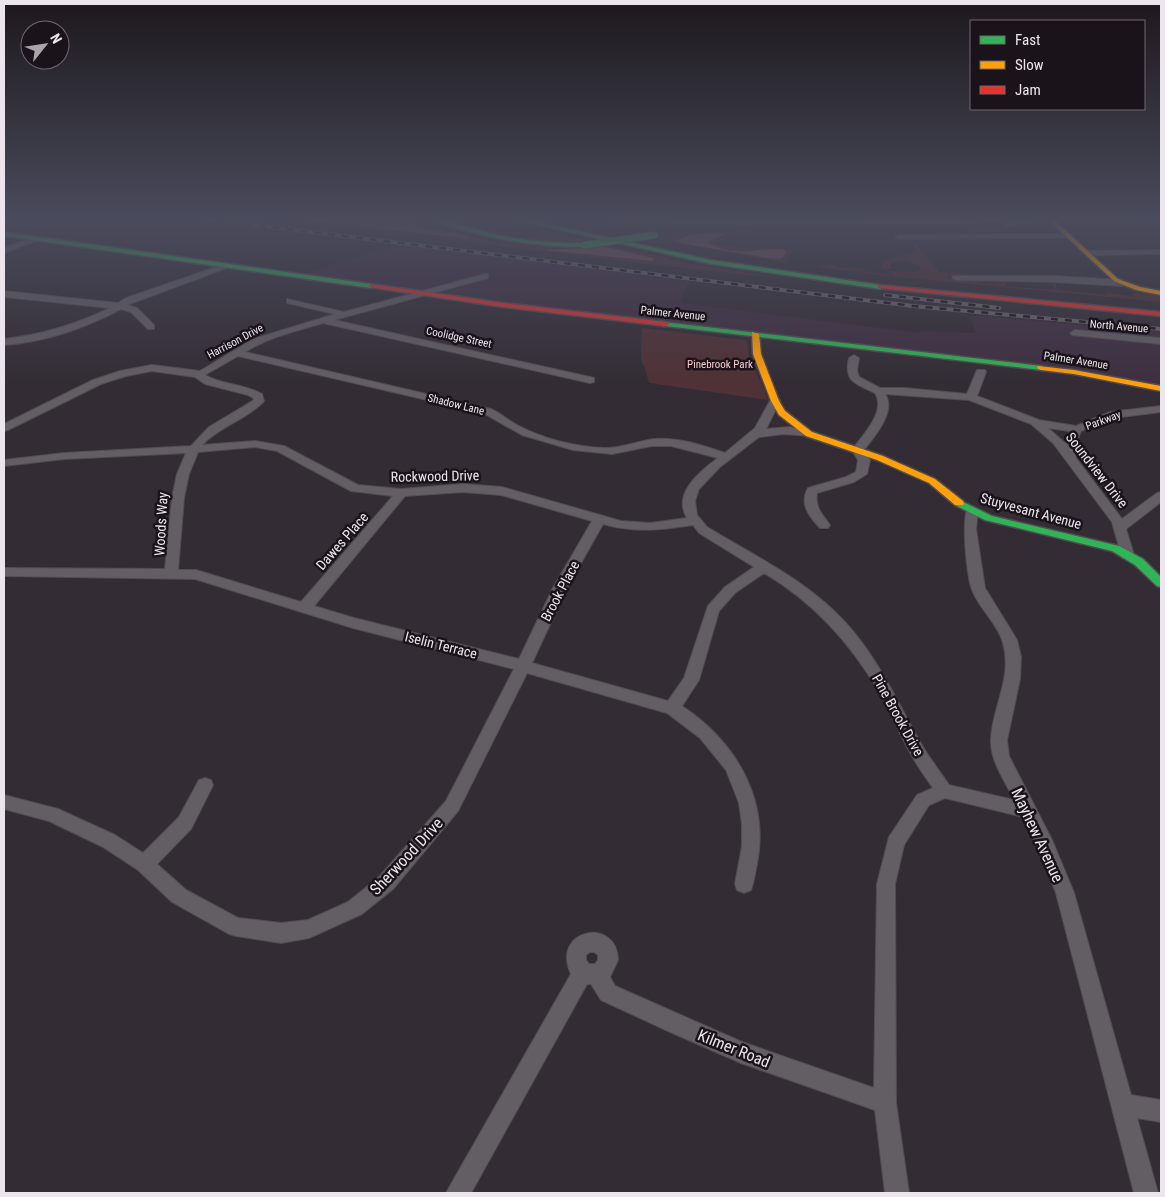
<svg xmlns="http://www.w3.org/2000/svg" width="1165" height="1197" font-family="'Roboto Condensed',sans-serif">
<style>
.built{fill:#3e2f40}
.green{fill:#4f3136}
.forest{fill:#795157}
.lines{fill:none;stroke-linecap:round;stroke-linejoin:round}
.street-casing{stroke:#514b52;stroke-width:2}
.fast-casing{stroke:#514b52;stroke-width:3}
.slow-casing{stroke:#514b52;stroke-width:3}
.jam-casing{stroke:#514b52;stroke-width:3}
.street{fill:#635e64;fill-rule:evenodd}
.fast{fill:#30b455;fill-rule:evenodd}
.slow{fill:#ff9f0a;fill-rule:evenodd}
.jam{fill:#e5322d;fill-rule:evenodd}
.rail-casing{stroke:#69646a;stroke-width:4}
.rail{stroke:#1a141a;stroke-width:2.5;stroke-dasharray:7;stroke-linecap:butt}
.fast-bridge-casing{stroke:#514b52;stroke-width:8;stroke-linecap:butt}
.fast-bridge{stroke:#30b455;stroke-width:7}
.labels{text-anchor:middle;stroke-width:5;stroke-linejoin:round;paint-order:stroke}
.far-street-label{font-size:11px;fill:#ede5ee;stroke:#1a141a}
.far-park-label{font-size:11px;fill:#f9cacf;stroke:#1a141a}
.street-label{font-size:14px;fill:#ede5ee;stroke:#1a141a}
.near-street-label{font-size:16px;fill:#ede5ee;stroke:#1a141a}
</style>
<rect width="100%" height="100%" fill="#332c34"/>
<path class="built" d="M399,244L689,282L680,303L920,333L921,331L976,333L969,315L1161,332V392L1104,379L293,277Z"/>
<path class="green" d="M260,217H338L353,220L361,217H420L475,236L497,242L605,245L669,258L668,260L789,279L699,270Z
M439,217L475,227L472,228L476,230L482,228L505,234L508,232L490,228C506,219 527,236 544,230L593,242H524L457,225Z
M449,217H490L540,229L536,231L484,222L479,224Z
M635,217H1006L972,219Z
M623,222L739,225L671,230L638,235L624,232L619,229Z
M1040,223L1046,224L1055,233L750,231L724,237L726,239L715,242C722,250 732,244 740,248H786L793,250L785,263L650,238C780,220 910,234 1040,223Z
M912,244H916L939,272L966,273L968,276H947L950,279L982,281L984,284L1003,283L1002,280L1013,281L1005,282L1006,286L1055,290L1052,282L1044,281L1061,282H1054L1057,290L1107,295L1105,292L1134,297L1132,293L1161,297V302L888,276L817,267L830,264L839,268H865L863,271L893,276L894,273L885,271L916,272L920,270V267L907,261L892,262L890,266L893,269H882L881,265C887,256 906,255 916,252Z
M642,328L745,340C750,345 747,352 750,359C755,373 765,385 767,400L649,383L645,368L641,360Z"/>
<path class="forest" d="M275,217H322L356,221L369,217H405C419,238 458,226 471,239Z
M718,232L725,234L707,242C730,258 758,248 783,249L787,252L782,258L774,259L681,243L678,241L689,235Z
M606,247L653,258V261L544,250Z"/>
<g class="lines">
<defs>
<path id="street" d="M1072,234L1073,236L1069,238L899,239L895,237L899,235Z
M34,237L41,239L4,253V248Z
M1161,250V254L1087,255L1083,253L1087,251Z
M225,264L232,266L127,305L137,308L154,325V329H148L131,312L121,309C85,328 44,342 4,345V339C41,335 77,324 110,308L4,297V291L118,303L126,298Z
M485,274H488V278L334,320L590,377L594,378V382L590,383L323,323C296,331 269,337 245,352L491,409C500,413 508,420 517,425C543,439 576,447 605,448C622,448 638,441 654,439C678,437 702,445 725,453L755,428L771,399H779L780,401L766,429L790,427L813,432L814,434L813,436L783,434L759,437L720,467L699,489L695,501L697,515L707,527C755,556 806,580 845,622C879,659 898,704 923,747C931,760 941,773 949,785L1014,800C1006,782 990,761 991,740C992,707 1013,678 1003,643C998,623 977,607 971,587C967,573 961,520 968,508H976L978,511L976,529L985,588L1017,640L1021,657L1020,679L1007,740L1009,756L1052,840L1074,893L1131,1095L1161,1100V1122L1137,1118L1158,1193H1134L1056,893L1038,848L1023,817L945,798L929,805L904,845L895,884L896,1103L909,1193H885L875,1110L741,1063L668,1031L601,1000L591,984H587L471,1193H446L571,974C550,929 617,916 618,960L610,977L615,986L742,1042L874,1088L877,884L889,837L917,795L933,788C926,778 918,767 912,756C900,735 891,713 879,692C850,642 813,602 764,573L735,593L719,611L699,680L682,706C735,741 770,799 757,864C755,873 754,882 751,890L744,893L737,890L735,884L742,846V824L739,803L726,770L700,738L667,713L527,673L458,811L393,889L362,914L309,938L281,943L236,936L229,934L172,902L138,870L103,847L49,821L4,809V795L58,809L115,835L143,853L179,817L199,780L205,778L211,780L213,785L191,829L157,864L186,890L238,918L281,923L308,920L348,902L379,877L446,801L514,669L353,628L195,579L4,576V568L165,569L172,498L177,474L186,453L64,459L4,466V460L64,453L191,446L209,427L254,400L253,398L248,395L205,384L195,377L152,371L126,376L101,384L8,430L4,431V424L93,380L120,371L152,365L200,371L253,339L335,314L287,303V299L344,312ZM238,356L483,413L522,435L573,450L612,454L652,446H671L718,458C700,471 672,494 687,518L650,523L621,521L502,487L463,484L401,489L358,485L284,446L255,441L202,445C220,426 248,419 264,401L262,394C244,384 223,385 205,375ZM255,447L277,451L351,491L393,496L301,602L196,570H178L184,498L189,474L198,452ZM463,492L501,495L592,521L553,588L519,659L354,618L314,606L405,496ZM603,524C635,533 660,530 693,525L699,533L754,567L725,587L708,606L684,678L668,701L532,663L567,588ZM590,952H594L598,955V960L595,964H589L586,960V955Z
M953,276H1055L1122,280L1126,283L1122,286L1055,282L956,280L952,278Z
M1075,330L1161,338V344L1072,335L1070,333Z
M854,355L859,358L857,370L859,377L880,388H904L967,394L977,370H985L986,372L977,396L1039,420L1076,426L1110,412L1161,406V412L1113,418L1081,431L1074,448L1076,458L1122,519L1157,493L1161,492V502L1126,529L1134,555L1132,558H1122L1112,522L1053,443L1031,424L969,400L885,394C897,411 874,437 864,450L870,460L867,474L854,482L817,493C815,508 822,514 830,525L828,528H820C809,516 799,504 808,488L846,477L856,472L858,460L852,450C862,436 887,411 875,393C857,384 843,382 849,358ZM1048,428L1070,431L1065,443Z"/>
<path id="fast" d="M427,217C442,216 473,230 490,233C521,241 553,243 585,243L588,245L585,247C541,247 498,241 456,228C446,225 435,222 427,217Z
M504,217H514L711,260L880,285L883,287L880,289L711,264Z
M595,217L687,220H866L869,222L866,224H687L598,219Z
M1051,217L1053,218V220L1007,226L1004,224Z
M4,232L371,284L374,286L371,288L4,236Z
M663,322L1041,366L1045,368L1041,370L666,326H663Z
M959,500L992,516L1119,546L1143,559L1161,577V587L1157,586L1135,565L1112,551L985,520L955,505L954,503Z"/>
<path id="slow" d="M1003,217H1027L1024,219L953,224H866L863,222L866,220H953Z
M1045,217H1051L1118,279L1140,287L1161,291V295L1136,290L1114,281Z
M752,332L759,334L761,354L779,401L785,411L812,432L883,456L935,479L963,501L964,503L963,505H955L929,483L877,460L806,436L779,415L771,401L753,354Z
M1038,366L1074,370L1161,386V391L1074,374L1041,370L1037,368Z"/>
<path id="jam" d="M1161,217V220L1051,221L1048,219L1051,217Z
M371,284L496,302L666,322L670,324L666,326L496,306L369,287V285Z
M880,285L1161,312V316L878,288V286Z"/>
</defs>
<use href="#street" class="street-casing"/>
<use href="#fast" class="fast-casing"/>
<use href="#slow" class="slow-casing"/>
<use href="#jam" class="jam-casing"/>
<use href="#street" class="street"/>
<use href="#fast" class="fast"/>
<use href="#slow" class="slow"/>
<use href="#jam" class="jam"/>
<defs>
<path id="rail" d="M189,217L913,306L1161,329
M885,295L999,308"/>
</defs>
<use href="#rail" class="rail-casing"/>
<use href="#rail" class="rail"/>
<defs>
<path id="fast-bridge" d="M585,245L655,235"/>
</defs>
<use href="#fast-bridge" class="fast-bridge-casing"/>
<use href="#fast-bridge" class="fast-bridge"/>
</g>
<linearGradient id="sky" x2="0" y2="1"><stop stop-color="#1c181d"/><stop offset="0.57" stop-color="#4a4b5c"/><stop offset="1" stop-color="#4a4b5c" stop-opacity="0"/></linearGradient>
<rect width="1165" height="384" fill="url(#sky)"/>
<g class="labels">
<g class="far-street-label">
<text transform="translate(673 313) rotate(6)" y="4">Palmer Avenue</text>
<text transform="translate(1119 326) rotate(5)" y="4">North Avenue</text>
<text transform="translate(459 337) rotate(12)" y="4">Coolidge Street</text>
<text transform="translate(235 341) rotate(-28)" y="4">Harrison Drive</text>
<text transform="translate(1076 360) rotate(9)" y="4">Palmer Avenue</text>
<text transform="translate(456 404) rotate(14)" y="4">Shadow Lane</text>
<text transform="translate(1103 420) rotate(-20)" y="4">Parkway</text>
</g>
<g class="far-park-label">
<text x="720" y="368">Pinebrook Park</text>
</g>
<g class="street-label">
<text transform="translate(1097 470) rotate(52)" y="5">Soundview Drive</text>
<text transform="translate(435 476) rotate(-1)" y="5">Rockwood Drive</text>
<text transform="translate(1031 511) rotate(15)" y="5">Stuyvesant Avenue</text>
<text transform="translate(161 524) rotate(-87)" y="5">Woods Way</text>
<text transform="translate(342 541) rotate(-49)" y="5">Dawes Place</text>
<text transform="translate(560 591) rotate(-62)" y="5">Brook Place</text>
<text transform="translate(441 645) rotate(14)" y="5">Iselin Terrace</text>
<text transform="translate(898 715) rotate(61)" y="5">Pine Brook Drive</text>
</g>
<g class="near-street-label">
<text transform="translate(1038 835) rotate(65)" y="6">Mayhew Avenue</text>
<text transform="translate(406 856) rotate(-47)" y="6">Sherwood Drive</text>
<text transform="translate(734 1048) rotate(22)" y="6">Kilmer Road</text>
</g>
</g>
<rect width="1165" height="1197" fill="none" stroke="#ede5ee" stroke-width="10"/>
<rect x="970" y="20" width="175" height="90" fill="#1a141a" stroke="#6e686f"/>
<rect x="980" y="36" width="25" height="8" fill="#30b455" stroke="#6e686f"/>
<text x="1015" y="45" font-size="15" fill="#ede5ee">Fast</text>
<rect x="980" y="61" width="25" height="8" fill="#ff9f0a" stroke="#6e686f"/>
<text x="1015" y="70" font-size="15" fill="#ede5ee">Slow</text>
<rect x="980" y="86" width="25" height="8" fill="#e5322d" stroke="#6e686f"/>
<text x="1015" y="95" font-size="15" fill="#ede5ee">Jam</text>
<g transform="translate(45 45) rotate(60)"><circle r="24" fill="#1a141a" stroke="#6e686f"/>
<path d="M0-4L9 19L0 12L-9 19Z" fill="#aca4ad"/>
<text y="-8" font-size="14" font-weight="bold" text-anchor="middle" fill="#ede5ee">N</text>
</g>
</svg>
